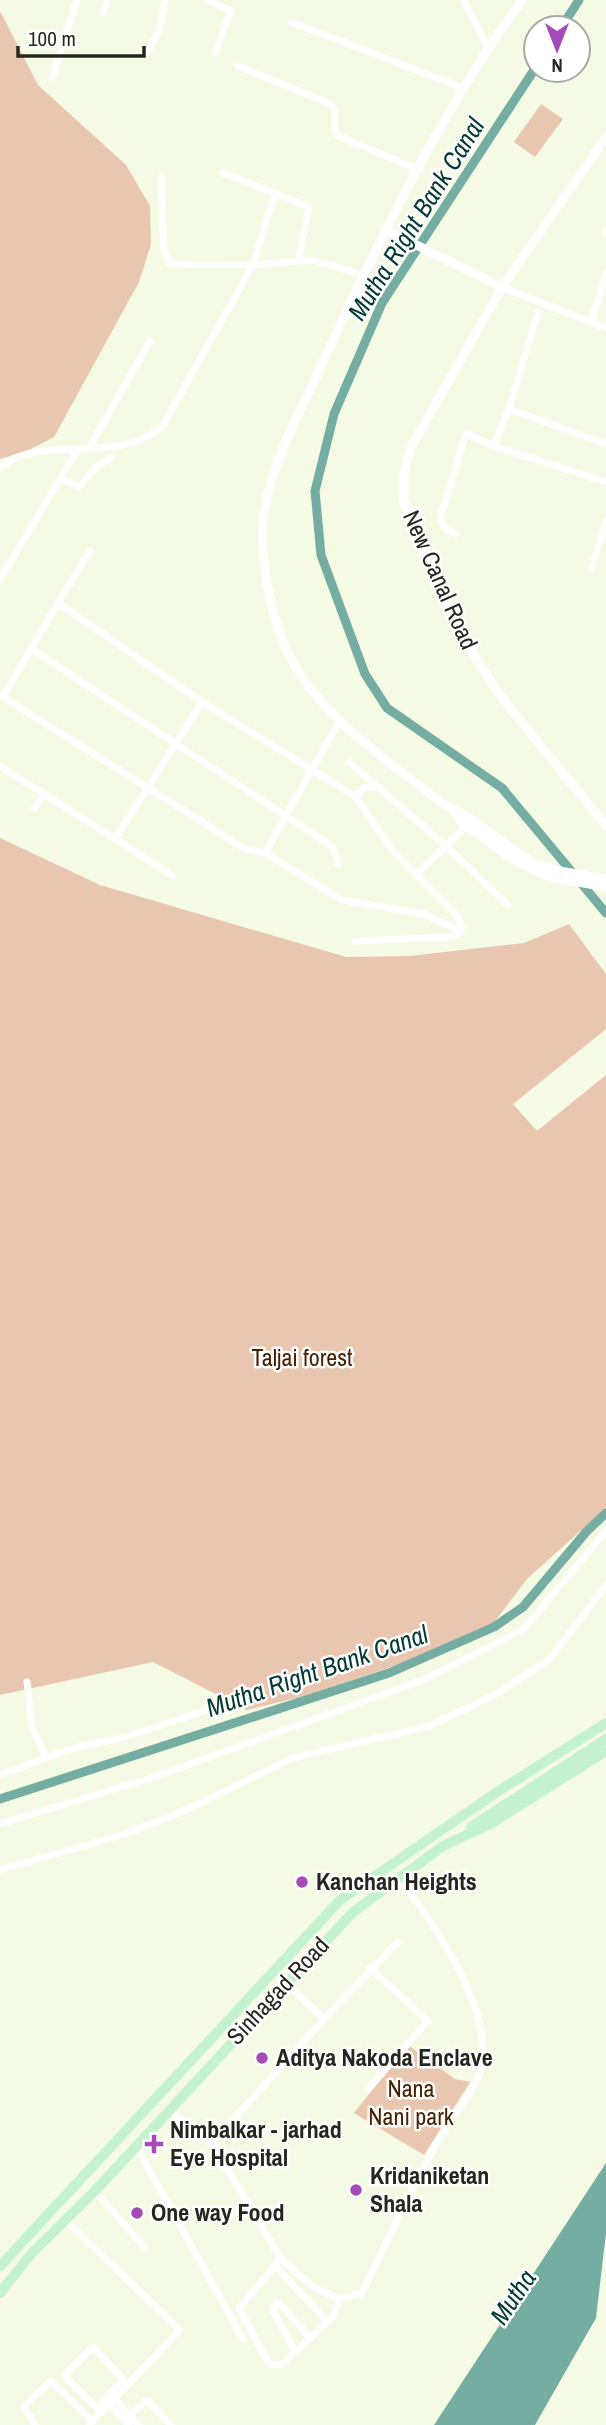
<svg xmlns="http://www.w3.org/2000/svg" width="606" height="2425" font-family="'Archivo Narrow',sans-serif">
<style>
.green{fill:#e8c6af}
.water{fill:#75ada3}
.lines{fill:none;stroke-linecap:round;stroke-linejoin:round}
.canal{stroke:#75ada3;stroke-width:9}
.minor{stroke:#fff;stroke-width:7}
.tertiary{stroke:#fff;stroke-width:9}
.primary{stroke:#c4f2ce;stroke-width:10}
.poi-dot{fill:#a54bb7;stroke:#fff;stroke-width:2.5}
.labels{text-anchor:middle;stroke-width:5;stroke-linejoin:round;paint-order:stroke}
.street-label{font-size:24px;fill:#25271f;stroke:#fff}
.park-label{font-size:24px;fill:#492201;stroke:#fff}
.poi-label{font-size:24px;font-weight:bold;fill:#25271f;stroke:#fff;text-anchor:start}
.water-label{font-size:26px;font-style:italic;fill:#033a34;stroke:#fff}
</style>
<rect width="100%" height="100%" fill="#f4fae4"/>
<path class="green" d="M0,11L38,85L126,165L150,206L151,244L139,282L54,437L27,451L0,459Z
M541,104L563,119L535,157L514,142Z
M0,838L100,885L346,957L410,956L524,943L569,924L606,974V1029L513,1104L537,1131L606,1075V1508L528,1578L492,1625L446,1649L304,1696L247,1710L153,1662L0,1695Z
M408,2045L455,2079L470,2082L424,2155L354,2113Z"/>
<path class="water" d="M606,2163V2233L596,2318L535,2425H434Z"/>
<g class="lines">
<path class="canal" d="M561,28L579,0
M536,67L382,303L334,414L315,491L321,555L365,674L387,708L502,788L606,913
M0,1799L389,1673L494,1627L523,1607L587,1531L606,1513"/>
<path class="minor" d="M207,0L231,11L215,53
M463,0L489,49
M103,13L108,0
M291,22L463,88
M146,54L159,31L165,0
M238,66L330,104L335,111V132L338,136L415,168
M52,78L77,0
M223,173L309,207L298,261
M161,177L164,249L170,264L253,265L312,260L363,275
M606,232V233
M502,287L606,328
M591,323L606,273
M509,409L606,444
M493,446L509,409L538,312
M88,450L150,341
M0,468C37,433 116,466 162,427L253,265L274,195
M61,479L79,487L96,467L112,457
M456,534L446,529L440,519L466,433L493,446L606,482
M90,551L58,603L202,702L355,796L393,851L456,914L462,926L457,935L450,937L355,941
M591,569L606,521
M0,579L77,451
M30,648L333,847L338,864
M0,695L245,849L265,853L342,900L423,914L461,931
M3,697L58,603
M349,762L446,846L508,905
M0,766L115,839L202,702
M355,796L365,787H378
M34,809L44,793
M115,839L173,876
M265,853L340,720
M416,875L466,826
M27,1682L32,1727L46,1757
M0,1775L70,1749L125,1737L237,1700
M0,1824L151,1778L423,1680L524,1629L606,1531
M0,1870L122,1835L177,1814L293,1758L429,1726L493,1696L550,1659L606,1585
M324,2019L398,1942
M369,2088L428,2021L370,1968
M169,2110L212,2143L281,2259L312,2286L340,2299L362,2293C387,2242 410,2190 438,2141C450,2119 468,2101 478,2078C502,2018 433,1923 399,1878
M212,2143L324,2019L274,1972
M136,2146L243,2339
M95,2191L145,2248
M65,2220L180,2330L89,2425
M281,2259L239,2308L269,2364L281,2365L333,2317L340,2299
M275,2266L328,2322
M295,2352L272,2308L277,2303L281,2305L310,2338
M115,2399L139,2425
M109,2404L129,2425
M97,2408L123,2379L93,2347L65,2375L67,2379L101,2412
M130,2415L147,2400L171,2425
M36,2425L23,2407L51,2381L92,2421"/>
<path class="tertiary" d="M522,0C439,114 380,239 321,366C300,413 271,462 264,514C259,554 269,607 284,644C313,714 386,758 443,804L464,814L531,862L560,871L606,879
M606,137L502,287L410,449L404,473V500L410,524L458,629L498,693L606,826
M384,229L502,287
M455,811L460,821C490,843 521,870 558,879C574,883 590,882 606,888"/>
<path class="primary" d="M471,1827L606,1739
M0,2266L340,1900L494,1794L606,1723
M0,2293L31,2254L95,2191L352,1913L443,1846L492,1823L606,1751"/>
</g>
<g class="poi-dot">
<circle cx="302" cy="1882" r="7"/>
<circle cx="262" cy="2058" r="7"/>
<path d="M150.5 2133.5h7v7h7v7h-7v7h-7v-7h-7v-7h7z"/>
<circle cx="356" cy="2190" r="7"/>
<circle cx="137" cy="2213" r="7"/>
</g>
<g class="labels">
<g class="street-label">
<text transform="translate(440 580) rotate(66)" y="8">New Canal Road</text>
<text transform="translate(278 1991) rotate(-47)" y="8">Sinhagad Road</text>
</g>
<g class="park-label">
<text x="302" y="1366">Taljai forest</text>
<text x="411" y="2097">Nana<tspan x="411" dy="28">Nani park</tspan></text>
</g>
<g class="poi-label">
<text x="316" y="1890">Kanchan Heights</text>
<text x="276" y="2066">Aditya Nakoda Enclave</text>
<text x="170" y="2138">Nimbalkar - jarhad<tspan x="170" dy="28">Eye Hospital</tspan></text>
<text x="370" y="2184">Kridaniketan<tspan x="370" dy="28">Shala</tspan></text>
<text x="151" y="2221">One way Food</text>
</g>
<g class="water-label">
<text transform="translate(416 219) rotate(-58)" y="9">Mutha Right Bank Canal</text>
<text transform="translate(317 1671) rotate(-19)" y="9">Mutha Right Bank Canal</text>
<text transform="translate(513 2297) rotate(-56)" y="9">Mutha</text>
</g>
</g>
<g transform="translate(557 49) rotate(180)"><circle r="33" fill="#ffffff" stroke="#a8a9a5" stroke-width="2"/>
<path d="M0-5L12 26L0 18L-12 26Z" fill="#a54bb7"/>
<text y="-10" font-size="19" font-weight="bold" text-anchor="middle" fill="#25271f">N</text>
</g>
<path d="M18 46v10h126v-10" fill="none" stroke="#25271f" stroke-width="3.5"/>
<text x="28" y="46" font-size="21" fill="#25271f" stroke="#ffffff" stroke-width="5" paint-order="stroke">100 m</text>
</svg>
